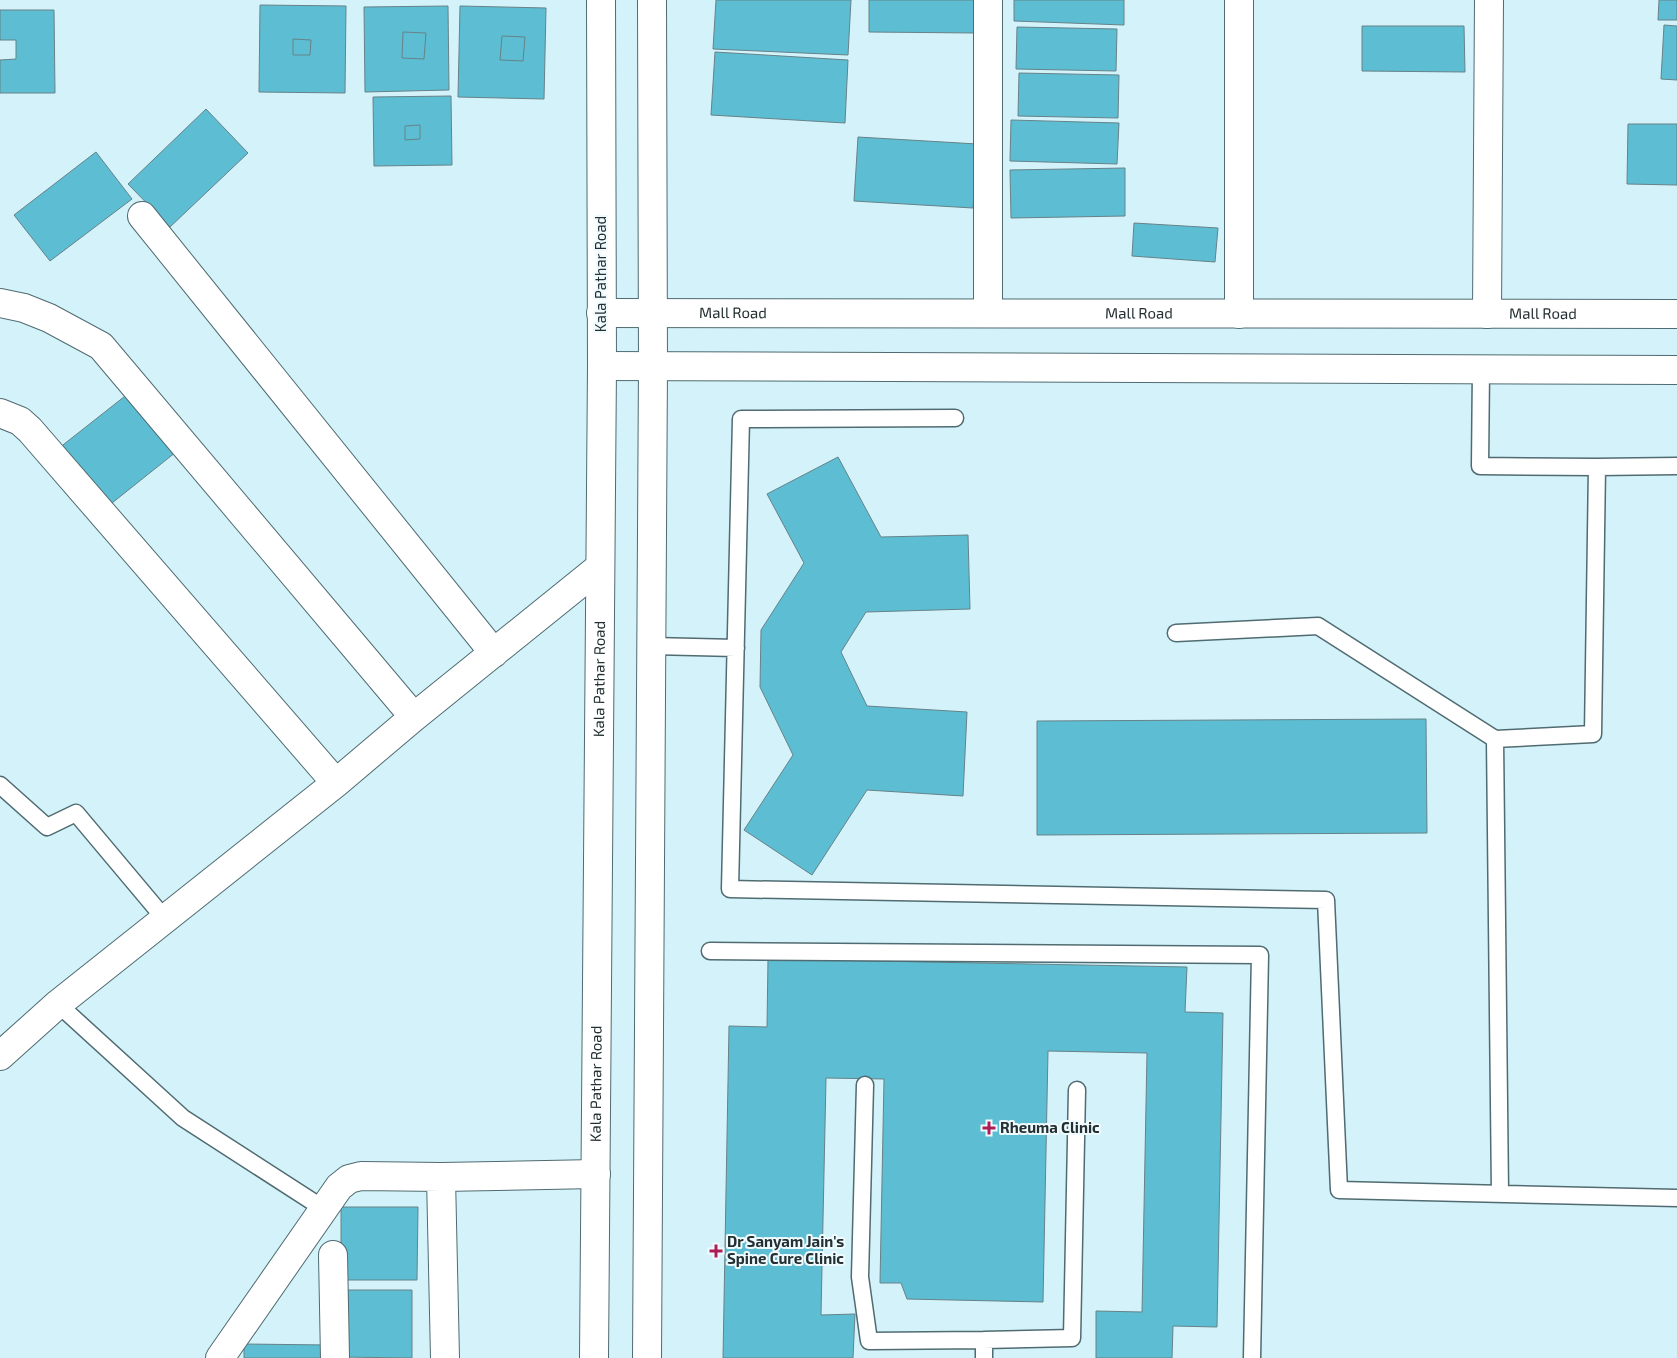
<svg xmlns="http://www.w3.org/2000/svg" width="1677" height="1358" font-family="'Exo 2',sans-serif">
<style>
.building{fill:#5dbed3;stroke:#668288}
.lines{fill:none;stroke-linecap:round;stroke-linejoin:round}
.service-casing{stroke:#506b71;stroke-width:19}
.minor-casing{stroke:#506b71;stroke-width:30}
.tertiary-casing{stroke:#506b71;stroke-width:30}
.service{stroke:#fff;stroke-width:16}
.minor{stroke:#fff;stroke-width:28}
.tertiary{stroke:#fff;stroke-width:28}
.poi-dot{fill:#ad1e57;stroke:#effbfe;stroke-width:2}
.labels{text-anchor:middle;stroke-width:4;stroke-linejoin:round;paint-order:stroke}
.street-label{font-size:15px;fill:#232f31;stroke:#effbfe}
.poi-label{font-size:15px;font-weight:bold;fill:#232f31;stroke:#effbfe;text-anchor:start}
</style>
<rect width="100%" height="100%" fill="#d3f2f9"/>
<path class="building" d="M716,0H851L848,55L713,49Z
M869,0H975V33L869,32Z
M1014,0H1124V25L1014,21Z
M1659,0H1677V20H1658Z
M260,5L346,6L345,93L259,92Z
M448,6L449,90L365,92L364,7Z
M460,6L546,8L544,99L458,97Z
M0,10H54L55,93H0V60L16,59V40H0Z
M1664,25L1677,26V80L1661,79Z
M1362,26H1464L1465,72L1362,71Z
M1017,27L1117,29L1116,71L1016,69Z
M403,32L426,33L424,59L402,58Z
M502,36L525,37L523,61L500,60Z
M293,39L311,40L310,55H293Z
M715,52L848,60L845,123L711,115Z
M1019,73L1119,75L1118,118L1018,116Z
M451,96L452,165L374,166L373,97Z
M206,109L248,153L170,227L128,184Z
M1011,120L1119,123L1117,164L1010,161Z
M1628,124H1677V185L1627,184Z
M420,125V139L405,140V126Z
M858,137L977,144L973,208L854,201Z
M96,152L132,199L50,261L14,215Z
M1125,168V216L1011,218L1010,170Z
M1134,223L1218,228L1215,262L1132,256Z
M134,389L181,448L102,511L54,452Z
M838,457L881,537L968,535L970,609L866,612L841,652L867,706L967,712L963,796L867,790L812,875L744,830L793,755L760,687L761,630L804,563L767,494Z
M1426,719L1427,833L1037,835V721Z
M768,959L1187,967L1185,1012L1223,1013L1217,1327L1173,1326L1172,1358H1096V1311L1142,1312L1147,1053L1048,1051L1043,1302L907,1299L901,1283H880L884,1079L826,1078L821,1315L855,1314L853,1358H723L729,1026L767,1027Z
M341,1207H418L417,1280H341Z
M340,1290H412V1358L340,1357Z
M244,1344L328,1345V1358H244Z"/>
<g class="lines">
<defs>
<path id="service" d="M1481,369L1480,466L1597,467
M955,418L741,419L730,889L1326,900L1339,1190L1677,1198
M1176,633L1318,626L1495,739L1500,1194
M652,646L736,648
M1495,739L1593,734L1597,467L1677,466
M0,785L47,827L76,813L165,919
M710,951L1260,955L1252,1358
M58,1004L183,1118L324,1209
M865,1085L860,1277L869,1341L984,1340
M984,1358V1340L1072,1338L1077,1090"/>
<path id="minor" d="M988,0V313
M1239,0V314
M142,216L494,653
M0,303L24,308L49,318L101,346L414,717
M1487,314L1489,0
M0,413L20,421L30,430L336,783
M0,1056L58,1004L336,783L414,717L600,567
M441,1177L445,1358
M333,1255L335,1358
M220,1358L339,1187L349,1179L361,1176L441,1177L596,1174"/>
<g id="tertiary">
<path id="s1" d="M601,313L1677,314"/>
<path d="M602,366L1677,370"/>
<path id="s2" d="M594,1358L602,366L601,0"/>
<path d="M647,1358L653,367L652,0"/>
</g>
</defs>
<use href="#service" class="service-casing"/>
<use href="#minor" class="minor-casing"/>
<use href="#tertiary" class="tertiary-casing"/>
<use href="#service" class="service"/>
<use href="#minor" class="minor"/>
<use href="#tertiary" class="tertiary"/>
</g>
<g class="poi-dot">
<path d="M986.5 1120.5h5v5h5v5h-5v5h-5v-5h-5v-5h5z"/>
<path d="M713.5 1243.5h5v5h5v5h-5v5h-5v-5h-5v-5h5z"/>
</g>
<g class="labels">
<g class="street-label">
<text transform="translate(601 274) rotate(-90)" y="5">Kala Pathar Road</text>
<text dy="5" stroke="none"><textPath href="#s1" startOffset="132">Mall Road</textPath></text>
<text dy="5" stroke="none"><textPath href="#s1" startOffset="538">Mall Road</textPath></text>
<text dy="5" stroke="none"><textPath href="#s1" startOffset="942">Mall Road</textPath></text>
<text dy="5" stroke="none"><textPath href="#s2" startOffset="679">Kala Pathar Road</textPath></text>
<text dy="5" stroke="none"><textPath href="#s2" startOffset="274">Kala Pathar Road</textPath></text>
</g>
<g class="poi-label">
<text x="1000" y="1133">Rheuma Clinic</text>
<text x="727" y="1247">Dr Sanyam Jain's<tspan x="727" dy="17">Spine Cure Clinic</tspan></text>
</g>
</g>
</svg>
